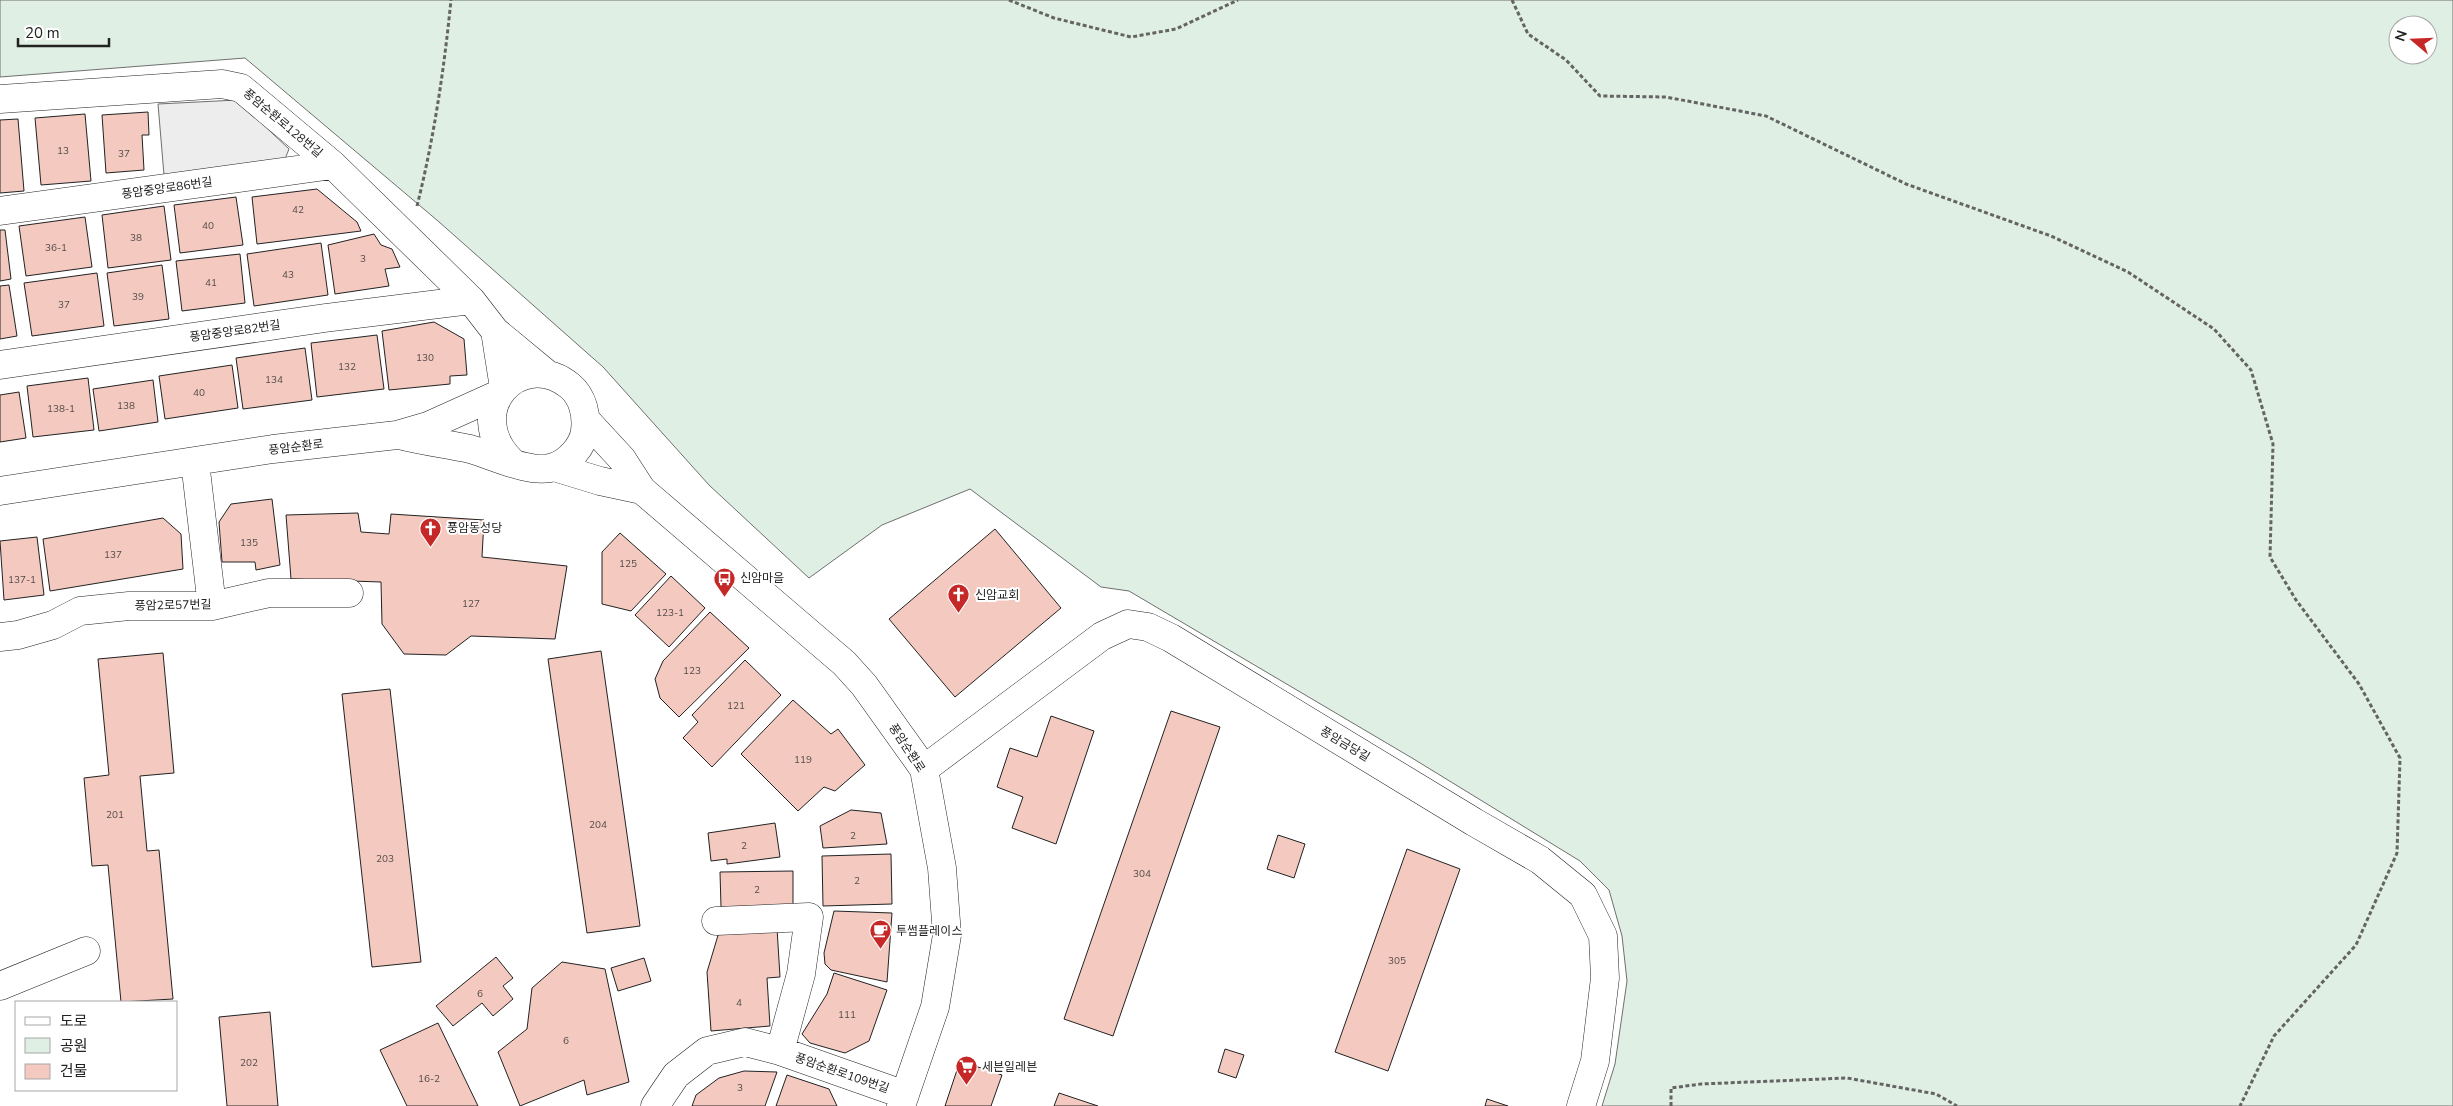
<svg xmlns="http://www.w3.org/2000/svg" width="2453" height="1106" font-family="'Nunito Sans','Noto Sans KR',sans-serif">
<style>
.green{fill:#e0efe3;stroke:#6f6f6f;fill-rule:evenodd}
.parking{fill:#ededed;stroke:#6f6f6f}
.building{fill:#f3c9c0;stroke:#222}
.lines{fill:none;stroke-linecap:round;stroke-linejoin:round}
.minor-casing{stroke:#222;stroke-width:29}
.path{stroke:#646464;stroke-width:3;stroke-dasharray:4 2.5;stroke-linecap:butt}
.minor{stroke:#fff;stroke-width:28}
.labels{text-anchor:middle;stroke-width:4;stroke-linejoin:round;paint-order:stroke}
.number-label{font-size:10px;fill:#564c4a}
.street-label{font-size:12px;fill:#222;stroke:#fff}
.poi-label{font-size:12px;fill:#222;stroke:#fff;text-anchor:start}
</style>
<rect width="100%" height="100%" fill="#fff"/>
<path class="green" d="M0,0H2453V1106H1602L1615,1064L1627,981L1622,936L1609,890L1580,861L1412,758L1129,591L1101,587L970,489L882,525L809,578L709,485L603,367L438,221L245,58L0,77ZM2398,25H2428V55H2398Z"/>
<path class="parking" d="M237,100L289,149L285,159L164,175L158,104Z"/>
<path class="building" d="M148,112L149,135H142L144,170L106,173L102,115Z
M85,114L91,181L41,185L35,118Z
M18,119L24,191L0,193V120Z
M317,189L357,222L361,231L257,244L252,197Z
M236,197L243,245L180,253L174,205Z
M164,206L171,260L108,268L102,215Z
M85,217L92,267L26,276L19,226Z
M0,230H5L11,279L0,281Z
M374,234L381,245L392,249L400,267L385,269L389,286L335,294L328,245Z
M321,243L328,295L254,306L247,254Z
M240,254L245,303L182,311L176,261Z
M162,265L169,319L114,326L107,273Z
M97,273L104,326L32,336L24,283Z
M9,285L17,336L0,339V286Z
M434,322L464,339L467,375L450,376V384L389,390L382,331Z
M377,335L384,389L317,397L311,343Z
M305,348L312,400L243,409L236,358Z
M232,365L238,408L165,419L159,376Z
M88,378L94,430L33,437L27,386Z
M153,380L158,422L99,431L93,389Z
M19,392L26,438L0,442V395Z
M272,499L280,565L256,570L255,562H222L219,522L231,504Z
M358,513L361,532L389,534L391,514L484,520L482,557L567,566L555,639L471,636L446,655L404,654L382,624L381,582L291,579L286,515Z
M163,518L181,534L183,569L50,591L43,539Z
M995,529L1061,608L955,697L889,619Z
M620,533L666,574L631,611L602,604V552Z
M37,537L44,595L4,600L0,541Z
M671,576L705,608L669,647L635,615Z
M710,612L749,648L679,717L660,698L655,679L663,661Z
M601,651L640,926L587,933L548,659Z
M163,653L174,773L140,776L147,851L159,850L173,999L121,1002L108,865L92,866L84,778L109,775L98,659Z
M745,660L781,695L712,767L683,738L698,722L692,715Z
M390,689L421,962L372,967L342,694Z
M793,700L831,734L838,729L865,765L835,791L824,787L798,811L741,754Z
M1171,711L1220,727L1113,1036L1064,1019Z
M1051,716L1094,731L1056,844L1012,828L1023,797L997,787L1010,748L1037,757Z
M851,810L881,813L887,844L823,848L820,826Z
M775,823L780,857L727,864V859L711,861L708,833Z
M1278,835L1305,844L1294,878L1267,869Z
M1407,849L1460,869L1388,1071L1335,1052Z
M891,854L892,904L823,906L822,856Z
M793,871V905L721,907L720,872Z
M834,911L892,913L887,982L831,970L825,964L824,953Z
M777,928L780,977L767,978L770,1026L711,1031L707,972L719,932Z
M496,957L513,978L503,986L513,999L493,1016L482,1003L453,1026L436,1006Z
M644,958L651,981L618,991L611,968Z
M562,962L605,969L629,1082L587,1095L584,1080L520,1106L498,1052L527,1029L532,988Z
M834,973L887,990L869,1041L845,1053L810,1043L802,1034L827,994Z
M270,1012L278,1106H227L219,1017Z
M438,1023L478,1106H407L380,1050Z
M1225,1049L1244,1055L1236,1078L1218,1072Z
M960,1061L1002,1075L991,1106H945Z
M744,1071L777,1072L765,1106H692L696,1095L719,1078Z
M787,1075L829,1089L837,1106H776Z
M1059,1093L1098,1106H1054Z
M1487,1099L1508,1106H1485Z"/>
<g class="lines">
<defs>
<path id="minor" d="M0,99L222,84L241,88L333,165L471,300L495,331L547,374
M0,211L333,165
M495,331L504,388
M0,365L325,318L471,300
M586,420L622,459L642,490L844,663L864,685L924,769L942,868L947,935L935,1007L901,1106
M399,435C422,441 446,444 470,449C493,455 531,475 554,467C569,462 583,446 585,431C587,415 583,397 570,386C520,346 461,411 511,461
M195,462L212,606
M554,467L600,481L642,490
M0,491L273,449L397,435L428,426L499,394
M0,637L18,635L53,625L80,611L129,606H212L269,593H349
M924,769L1102,636L1128,624L1148,627L1171,638L1474,822L1540,860L1583,895L1603,936L1605,978L1595,1061L1581,1106
M716,921L809,917L801,974L780,1051
M0,986L86,951
M655,1106L676,1075L707,1051L745,1042L780,1051L905,1095"/>
</defs>
<use href="#minor" class="minor-casing"/>
<path class="path" d="M1009,0L1054,18L1131,37L1176,29L1238,0
M1512,0L1528,34L1566,60L1600,96L1666,97L1766,116L1906,184L2051,236L2128,272L2214,329L2251,370L2273,444L2270,557L2296,600L2359,684L2400,758L2397,853L2356,945L2274,1036L2240,1106
M417,206C434,138 444,70 451,0
M1671,1106V1088L1701,1084L1847,1078L1936,1094L1957,1106"/>
<use href="#minor" class="minor"/>
</g>
<defs>
<symbol id="church-pin" viewBox="-11 -11 22 30"><path d="M0 17L-7.5 6A9.5 9.5 0 1 1 7.5 6Z" fill="#c62828" stroke="#fff"/><path d="M-1.2-6h2.4v3.5h3.3v2.4h-3.3V6h-2.4V-.1h-3.3v-2.4h3.3Z" fill="#fff"/></symbol>
<symbol id="bus-pin" viewBox="-11 -11 22 30"><path d="M0 17L-7.5 6A9.5 9.5 0 1 1 7.5 6Z" fill="#c62828" stroke="#fff"/><path d="M-5-6H5V4H4V6H2V4H-2V6H-4V4H-5ZM-3.5-4V0h7V-4ZM-3.5 1.2v1.5H-2V1.2ZM2 1.2v1.5H3.5V1.2Z" fill="#fff"/></symbol>
<symbol id="cafe-pin" viewBox="-11 -11 22 30"><path d="M0 17L-7.5 6A9.5 9.5 0 1 1 7.5 6Z" fill="#c62828" stroke="#fff"/><path d="M-5.5-4.5H6V0H3Q3 3.5 0 3.5H-2.5Q-5.5 3.5-5.5 0ZM3-3.2v2h1.7v-2ZM-6 4.5H4V6H-6Z" fill="#fff"/></symbol>
<symbol id="supermarket-pin" viewBox="-11 -11 22 30"><path d="M0 17L-7.5 6A9.5 9.5 0 1 1 7.5 6Z" fill="#c62828" stroke="#fff"/><path d="M-6-5.5h2.5l.6 2H6L4.5 2H-2.5L-4.4-4H-6ZM-1.5 3.2a1.3 1.3 0 1 0 .1 0ZM3 3.2a1.3 1.3 0 1 0 .1 0Z" fill="#fff"/></symbol>
</defs>
<g fill-rule="evenodd">
<use href="#church-pin" x="418" y="516" width="25" height="34"/>
<use href="#bus-pin" x="712" y="566" width="25" height="34"/>
<use href="#church-pin" x="946" y="582" width="25" height="34"/>
<use href="#cafe-pin" x="868" y="918" width="25" height="34"/>
<use href="#supermarket-pin" x="954" y="1054" width="25" height="34"/>
</g>
<g class="labels">
<g class="number-label">
<text x="63" y="154">13</text>
<text x="124" y="157">37</text>
<text x="298" y="213">42</text>
<text x="208" y="229">40</text>
<text x="136" y="241">38</text>
<text x="56" y="251">36-1</text>
<text x="363" y="262">3</text>
<text x="288" y="278">43</text>
<text x="211" y="286">41</text>
<text x="138" y="300">39</text>
<text x="64" y="308">37</text>
<text x="425" y="361">130</text>
<text x="347" y="370">132</text>
<text x="274" y="383">134</text>
<text x="199" y="396">40</text>
<text x="126" y="409">138</text>
<text x="61" y="412">138-1</text>
<text x="249" y="546">135</text>
<text x="113" y="558">137</text>
<text x="628" y="567">125</text>
<text x="22" y="583">137-1</text>
<text x="471" y="607">127</text>
<text x="670" y="616">123-1</text>
<text x="692" y="674">123</text>
<text x="736" y="709">121</text>
<text x="803" y="763">119</text>
<text x="115" y="818">201</text>
<text x="598" y="828">204</text>
<text x="853" y="839">2</text>
<text x="744" y="849">2</text>
<text x="385" y="862">203</text>
<text x="1142" y="877">304</text>
<text x="857" y="884">2</text>
<text x="757" y="893">2</text>
<text x="1397" y="964">305</text>
<text x="480" y="997">6</text>
<text x="739" y="1006">4</text>
<text x="847" y="1018">111</text>
<text x="566" y="1044">6</text>
<text x="249" y="1066">202</text>
<text x="429" y="1082">16-2</text>
<text x="740" y="1091">3</text>
</g>
<g class="street-label">
<text transform="translate(283 123) rotate(40)" y="4">풍암순환로128번길</text>
<text transform="translate(167 188) rotate(-8)" y="4">풍암중앙로86번길</text>
<text transform="translate(235 331) rotate(-8)" y="4">풍암중앙로82번길</text>
<text transform="translate(296 447) rotate(-7)" y="4">풍암순환로</text>
<text transform="translate(173 605) rotate(-1)" y="4">풍암2로57번길</text>
<text transform="translate(1345 744) rotate(31)" y="4">풍암금당길</text>
<text transform="translate(907 748) rotate(57)" y="4">풍암순환로</text>
<text transform="translate(842 1073) rotate(19)" y="4">풍암순환로109번길</text>
</g>
<g class="poi-label">
<text x="447" y="532">풍암동성당</text>
<text x="740" y="582">신암마을</text>
<text x="975" y="599">신암교회</text>
<text x="896" y="935">투썸플레이스</text>
<text x="982" y="1071">세븐일레븐</text>
</g>
</g>
<rect x="15" y="1001" width="162" height="90" fill="#ffffff" stroke="#a7a7a7"/>
<rect x="25" y="1017" width="25" height="8" fill="#ffffff" stroke="#a7a7a7"/>
<text x="60" y="1026" font-size="15" fill="#222222">도로</text>
<rect x="25" y="1038" width="25" height="15" fill="#e0efe3" stroke="#a7a7a7"/>
<text x="60" y="1051" font-size="15" fill="#222222">공원</text>
<rect x="25" y="1064" width="25" height="15" fill="#f3c9c0" stroke="#a7a7a7"/>
<text x="60" y="1076" font-size="15" fill="#222222">건물</text>
<g transform="translate(2413 40) rotate(289)"><circle r="24" fill="#ffffff" stroke="#a7a7a7"/>
<path d="M0-4L9 19L0 12L-9 19Z" fill="#c62828"/>
<text y="-8" font-size="14" font-weight="bold" text-anchor="middle" fill="#222222">N</text>
</g>
<path d="M18 38v8h91v-8" fill="none" stroke="#222222" stroke-width="2.5"/>
<text x="25" y="38" font-size="15" fill="#222222" stroke="#ffffff" stroke-width="4" paint-order="stroke">20 m</text>
</svg>
